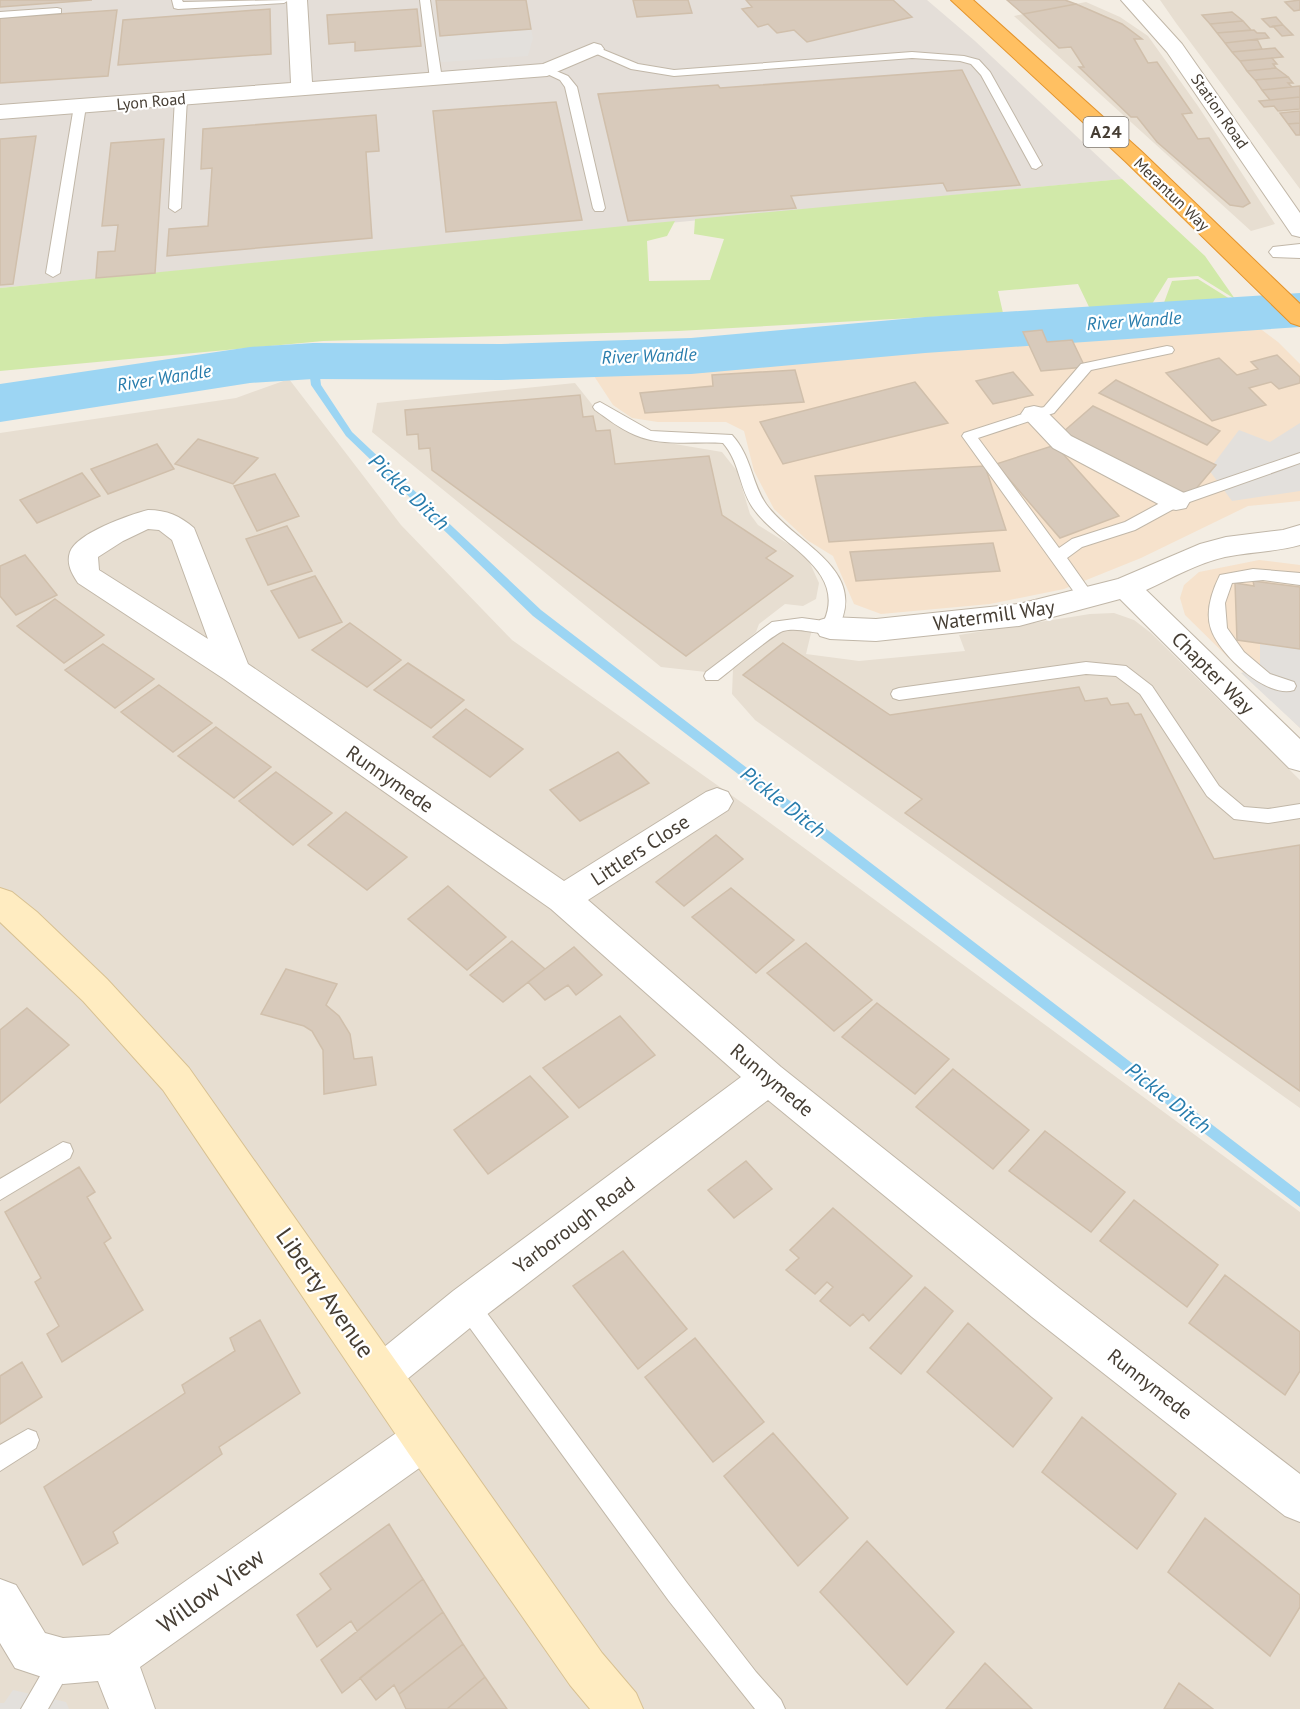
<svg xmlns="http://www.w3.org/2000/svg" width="1300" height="1709" font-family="'PT Sans',sans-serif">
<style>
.residential{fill:#e7ded1}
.commercial{fill:#f6e2cc}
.industrial{fill:#e4ded8}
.green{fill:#d1e9a9}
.parking{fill:#e3e0dc}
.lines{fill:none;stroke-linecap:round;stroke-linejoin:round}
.stream{fill:#9cd5f3;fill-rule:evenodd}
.river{fill:#9cd5f3;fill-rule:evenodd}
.building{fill:#d8cabb;stroke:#d0bfab;stroke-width:1.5}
.lane-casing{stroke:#c1b7a8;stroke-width:2}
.street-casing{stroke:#c1b7a8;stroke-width:2}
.secondary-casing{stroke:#d8c192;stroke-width:2}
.highway-casing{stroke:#e4942c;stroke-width:2}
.lane{fill:#fff;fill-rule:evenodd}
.street{fill:#fff;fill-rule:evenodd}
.secondary{fill:#ffecc1;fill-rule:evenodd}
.highway{fill:#ffc062;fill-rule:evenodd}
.labels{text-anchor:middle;stroke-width:4.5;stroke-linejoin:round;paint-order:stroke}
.far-street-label{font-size:16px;fill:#453d33;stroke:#fff}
.shield{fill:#fff;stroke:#7d7770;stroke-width:1.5}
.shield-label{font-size:18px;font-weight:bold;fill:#453d33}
.far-water-label{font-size:18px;font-style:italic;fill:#277cac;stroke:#fff}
.street-label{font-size:20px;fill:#453d33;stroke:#fff}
.water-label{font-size:21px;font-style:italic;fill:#277cac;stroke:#fff}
.near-street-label{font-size:24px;fill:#453d33;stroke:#fff}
</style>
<rect width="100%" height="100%" fill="#f3ede3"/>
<path class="residential" d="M1160,0H1300V189L1176,23Z
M1086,2L1120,17L1148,36L1198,106L1275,224L1251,231L1014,16Z
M289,379L401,525L512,640L758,814L1300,1212V1709H0V433L236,398Z
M575,383L594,407L623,429L645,439L722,452L737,471L750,514L758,525L790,545L809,561L819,583L816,599L803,606L785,604L759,624L756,632L732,653L706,672L661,667L372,432L377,403Z
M1114,613L1134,620L1151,633L1300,780V1108L755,720L732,694L733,669L781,628L812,629L806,654L859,661L965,651L959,635L1090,614Z"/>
<path class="commercial" d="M1246,318L1278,342L1300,364V501L1248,506L1141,558L1064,589L990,604L881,614L854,604L833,556L807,540L774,509L754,471L744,431L726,422H658L632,418L613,405L594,376Z
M1259,560L1300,565V728L1185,615L1180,598L1184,585L1199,572Z"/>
<path class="industrial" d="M0,0H927L975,41L1122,179L0,288Z"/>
<path class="green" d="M1122,179L1205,256L1235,299L1198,276L1168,278L1152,304L1090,309L1078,284L998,291L1003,313L678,331L323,341L0,371V288L675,221L667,236L647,241L649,281L710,280L724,239L694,234L695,219Z
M1198,279L1238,304L1162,308L1172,281Z"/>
<path class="parking" d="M531,29L533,38L528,56L444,62H438L431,37Z
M1300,423V491L1232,501L1209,470L1239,430L1270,442Z
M1260,644L1300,649V728L1241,673L1260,667Z
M13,1690L66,1702L69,1709H0V1703H4Z"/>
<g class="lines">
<path class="stream" d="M313,358L318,361L321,385L352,432L541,610L1300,1192V1207L533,616L346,436L311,385L308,361Z"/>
<path class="river" d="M1300,293V327L925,353L691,374L501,380L313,379L250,383L0,422V384L250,347L313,343L501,344L691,338L925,317Z"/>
</g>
<path class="building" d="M0,0H92L0,7Z
M436,0H526L531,29L440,36Z
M633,0H688L692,13L637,17Z
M746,0H893L912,17L807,42L794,30L777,33L768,24L758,27L742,9L752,7Z
M1007,0H1065L1076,4L1023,14Z
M1300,0V10L1294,11L1285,2Z
M1076,4L1122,24L1142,39H1134L1148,63L1157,62L1192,113L1182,114L1198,139L1209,138L1250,203L1243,207L1230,205L1157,142L1137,117H1131L1079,67H1084L1071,47L1059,48L1023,14Z
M270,9L271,54L118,65L123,20Z
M417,9L421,46L355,51V42L329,44L327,15Z
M117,10L108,76L0,83V18Z
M1232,12L1243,21L1210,24L1202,15Z
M1276,17L1283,25L1270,27L1262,19Z
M1243,21L1251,30L1217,33L1210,24Z
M1283,25L1293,35L1282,36L1273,26Z
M1254,30L1257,33H1265L1269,38L1225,43L1217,33Z
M1257,39L1262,49L1232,52L1225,43Z
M1275,48L1283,57L1240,61L1232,52Z
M1272,58L1277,64H1273L1276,68L1247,71L1240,61Z
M1276,68L1288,77L1255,80L1247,71Z
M962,70L1020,185L947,191L943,183L791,196L796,208L628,221L598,94L718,85L720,88Z
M1288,77L1293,83H1288L1292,87L1262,90L1255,80Z
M1300,86V97L1270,100L1262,90Z
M1300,97V109L1278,111L1274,106L1264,107L1259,101Z
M556,102L582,220L446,232L433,111Z
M1300,111V123L1288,124L1280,113Z
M376,115L379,151L366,152L372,238L167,256L169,229L208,226L212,168L201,169L203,129Z
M1300,123V135H1296L1288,124Z
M36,136L13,284L0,285V139Z
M164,139L155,273L96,278L98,252L115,251L118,225L102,226L111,143Z
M1042,330L1047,342L1072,340L1085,367L1041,371L1023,332Z
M1277,355L1300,377V383L1279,389L1271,382L1249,388L1266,405L1212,421L1166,373L1219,358L1237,375L1258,369L1251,362Z
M795,370L804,402L645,413L640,393L713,386L712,375Z
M1013,372L1033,395L993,404L976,381Z
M1116,380L1220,431L1207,445L1099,393Z
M915,382L948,423L783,464L760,422Z
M580,395L583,417L593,416L596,431L610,430L615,464L709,456L722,515L776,551L766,558L793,576L686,656L432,470L430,448L419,449L418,434L407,435L405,410Z
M1093,406L1216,465L1189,497L1063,432Z
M198,439L258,458L233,484L175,464Z
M157,444L174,469L108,494L91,469Z
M1055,445L1119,516L1060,538L996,464Z
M985,466L1006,530L829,542L815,476Z
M82,473L100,496L37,523L20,500Z
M275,474L299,516L257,531L234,486Z
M287,526L312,571L268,585L246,539Z
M993,543L1000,571L856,581L850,552Z
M25,555L57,595L16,615L0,596V566Z
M315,576L342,622L299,638L271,591Z
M1253,581L1300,587V649L1237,640L1235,583L1254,586Z
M55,599L104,635L64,663L17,626Z
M350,623L401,660L367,687L312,650Z
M783,643L890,715L1079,687L1085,701L1107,698L1111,705L1128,703L1135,715L1141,714L1214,859L1300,845V1091L905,813L922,799L743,675Z
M103,644L154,679L115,708L65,670Z
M408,663L464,700L431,728L374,690Z
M159,685L212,723L173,752L121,712Z
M466,709L523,749L490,777L433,737Z
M216,727L271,767L234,798L178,756Z
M618,752L649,783L580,821L550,790Z
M276,772L332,813L293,845L239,801Z
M346,812L407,857L367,890L308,845Z
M716,835L743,859L684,906L656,882Z
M448,886L506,937L467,970L408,919Z
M731,888L794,940L756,973L692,917Z
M512,941L545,969L503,1002L470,975Z
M806,943L872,1000L834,1031L767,973Z
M574,947L602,975L576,995L568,985L545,1000L528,982Z
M286,969L337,984L326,1005L339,1016L350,1034L354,1059L372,1057L376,1085L324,1094L323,1050L312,1031L304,1026L261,1014Z
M877,1003L949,1059L915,1094L842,1037Z
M27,1008L69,1045L0,1103V1030Z
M620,1016L655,1055L579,1108L543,1068Z
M953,1069L1029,1130L993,1169L916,1107Z
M530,1076L568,1117L488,1174L454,1130Z
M1045,1131L1125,1192L1091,1232L1009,1171Z
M746,1161L772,1189L734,1218L708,1190Z
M79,1167L95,1192L87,1197L111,1238L104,1243L143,1310L62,1362L47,1334L59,1326L35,1282L41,1278L5,1212Z
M1134,1200L1218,1265L1187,1307L1100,1241Z
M833,1208L912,1276L869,1321L863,1314L850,1326L820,1301L833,1287L827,1282L815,1294L786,1270L799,1258L790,1250Z
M623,1251L687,1329L638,1369L573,1286Z
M1225,1275L1300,1332V1371L1285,1395L1189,1323Z
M925,1287L953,1311L901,1374L870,1348Z
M260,1320L300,1393L219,1447L222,1454L113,1532L118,1543L83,1565L44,1487L185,1393L182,1385L235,1351L230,1338Z
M968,1323L1052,1398L1013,1447L927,1372Z
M695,1338L764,1422L713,1462L645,1377Z
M22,1362L42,1397L0,1424V1376Z
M1082,1417L1176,1494L1137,1549L1042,1472Z
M773,1433L848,1518L798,1566L724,1476Z
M1205,1518L1300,1595V1607L1270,1656L1168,1572Z
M389,1524L423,1579L357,1631L351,1621L317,1647L297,1615L331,1589L320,1574Z
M867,1541L954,1632L907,1685L820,1592Z
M423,1579L443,1612L342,1693L321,1660Z
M443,1612L463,1644L399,1694L394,1685L376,1700L360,1678Z
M463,1644L485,1677L447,1709H406L399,1694Z
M985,1663L1032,1709H946Z
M485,1677L507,1709H447Z
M1179,1683L1213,1709H1164Z"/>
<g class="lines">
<defs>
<path id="lane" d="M172,0H182L183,2L289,0L284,3L178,9L174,8Z
M420,0H430L442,79L436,82L430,79Z
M57,8L61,9V13L0,18V12Z
M594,46L638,64L674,70L912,52L964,56L979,60L990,72L1042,165L1036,169L1032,168L981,75L971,64L960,61L912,58L674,76L631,69L590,51V47Z
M547,67L568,76L577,87L605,208L603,211H595L593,208L565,87L560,80L543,72L541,70Z
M181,94L187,98L181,208L175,212L169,208L175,98Z
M80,102L86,106L60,273L53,277L46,273L74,106Z
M1167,346L1172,347L1174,350L1172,353L1091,370L1054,413L978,438L1059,548L1072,539L1125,522L1171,497L1300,453V463L1181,505L1135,530L1082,547L1067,558L1096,599L1094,603H1082L962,436L964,433L1044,407L1081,364Z
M600,402L651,431L732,435C752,457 751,482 766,504C795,545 872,569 836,632C819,637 801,626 783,631C772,635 730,671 718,680H706L704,676L706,672L772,622L802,618L824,621C848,567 774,543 751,505C739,485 739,461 723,443C693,441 663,447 635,435C620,429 608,419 595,410L593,407L595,404Z
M1253,569L1300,573V585L1263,580L1232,583L1225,603L1227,628L1244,652L1270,674L1294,682L1296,686L1294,690C1267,699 1219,654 1211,629C1205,612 1212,591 1220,575Z
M1086,662L1126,666L1152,686L1219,786L1244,807L1268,809L1300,804V818L1268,823L1234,819L1207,796L1140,694L1116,676L1086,674L899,700L893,698L891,694L893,690L899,688Z
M63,1142L70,1144L73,1151L70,1158L0,1200V1179Z
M467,1294L475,1297L687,1583L756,1672L781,1700L785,1709H755L669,1601L459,1313L456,1305L459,1297Z
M28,1429L36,1432L39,1440L36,1448L0,1471V1445Z
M63,1649L72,1652L75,1661L48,1709H21L54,1652Z"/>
<path id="street" d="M287,0H307L312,82L543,64L594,43L601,45L604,49L601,53L547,76L0,119V105L291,83Z
M1121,0H1142L1182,44L1300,213V237L1292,235L1167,52Z
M1300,244V258L1273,257L1269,252L1273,247Z
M1034,406L1043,408L1071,436L1186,494L1190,501L1186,508L1176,510L1166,508L1053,448L1021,414L1025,408Z
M148,510C167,510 180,516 194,528L248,664L564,881L706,792L717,788L728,792L733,801L728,810L588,900L781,1067L1060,1289L1300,1474V1522L1285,1516L1032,1317L768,1100L481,1319L395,1389L381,1395L367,1389L361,1375L367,1361L453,1291L741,1077L551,909L224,679L78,583C72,574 66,564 70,552C77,533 129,515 148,510ZM148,529L159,530L172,540L208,639L99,570L98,557L123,541Z
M1300,525V545C1275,552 1250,552 1225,557C1198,563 1172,578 1146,590L1300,739V771L1289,768L1120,599L1019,626L876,641L830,639L820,636L815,628L820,620L830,617L876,619L1019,604L1118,579L1200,544L1226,537L1283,530Z
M424,1418L439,1424L445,1439L439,1454L140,1667L155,1709H109L98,1681L63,1684L15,1668L0,1643V1579L16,1585L45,1633L63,1638L109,1635L409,1424Z"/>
<path id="secondary" d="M0,888L12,892L37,912L107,979L189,1068L602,1653L636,1693L643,1709H590L570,1685L409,1454L163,1090L83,1001L0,922Z"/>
<path id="highway" d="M951,0H973L1141,151L1300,304V326L1291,323L1125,161Z"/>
</defs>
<use href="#lane" class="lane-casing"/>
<use href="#street" class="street-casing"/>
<use href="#secondary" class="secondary-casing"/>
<use href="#highway" class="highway-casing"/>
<use href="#lane" class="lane"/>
<use href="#street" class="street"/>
<use href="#secondary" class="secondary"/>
<use href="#highway" class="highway"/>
</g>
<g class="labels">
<g class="far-street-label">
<text transform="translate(151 101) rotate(-5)" y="6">Lyon Road</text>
<text transform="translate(1220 111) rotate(55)" y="6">Station Road</text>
<text transform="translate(1172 194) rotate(44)" y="6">Merantun Way</text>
</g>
<rect class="shield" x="1083.5" y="117" width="45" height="30" rx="4.5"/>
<g class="shield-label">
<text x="1106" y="138">A24</text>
</g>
<g class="far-water-label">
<text transform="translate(1134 321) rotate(-4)" y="6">River Wandle</text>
<text transform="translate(649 356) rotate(-2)" y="6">River Wandle</text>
<text transform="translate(164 378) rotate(-9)" y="6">River Wandle</text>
</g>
<g class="street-label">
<text transform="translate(994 615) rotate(-8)" y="7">Watermill Way</text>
<text transform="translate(1213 673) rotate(45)" y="7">Chapter Way</text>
<text transform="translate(390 779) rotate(35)" y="7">Runnymede</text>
<text transform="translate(640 850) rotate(-33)" y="7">Littlers Close</text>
<text transform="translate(772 1080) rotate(40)" y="7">Runnymede</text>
<text transform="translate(574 1225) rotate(-37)" y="7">Yarborough Road</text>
<text transform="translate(1150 1384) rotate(38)" y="7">Runnymede</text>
</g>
<g class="water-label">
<text transform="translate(409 492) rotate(43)" y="7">Pickle Ditch</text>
<text transform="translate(783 802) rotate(38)" y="7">Pickle Ditch</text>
<text transform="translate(1168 1098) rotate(38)" y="7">Pickle Ditch</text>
</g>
<g class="near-street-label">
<text transform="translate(325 1293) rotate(55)" y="8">Liberty Avenue</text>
<text transform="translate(211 1591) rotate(-36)" y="8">Willow View</text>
</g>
</g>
</svg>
